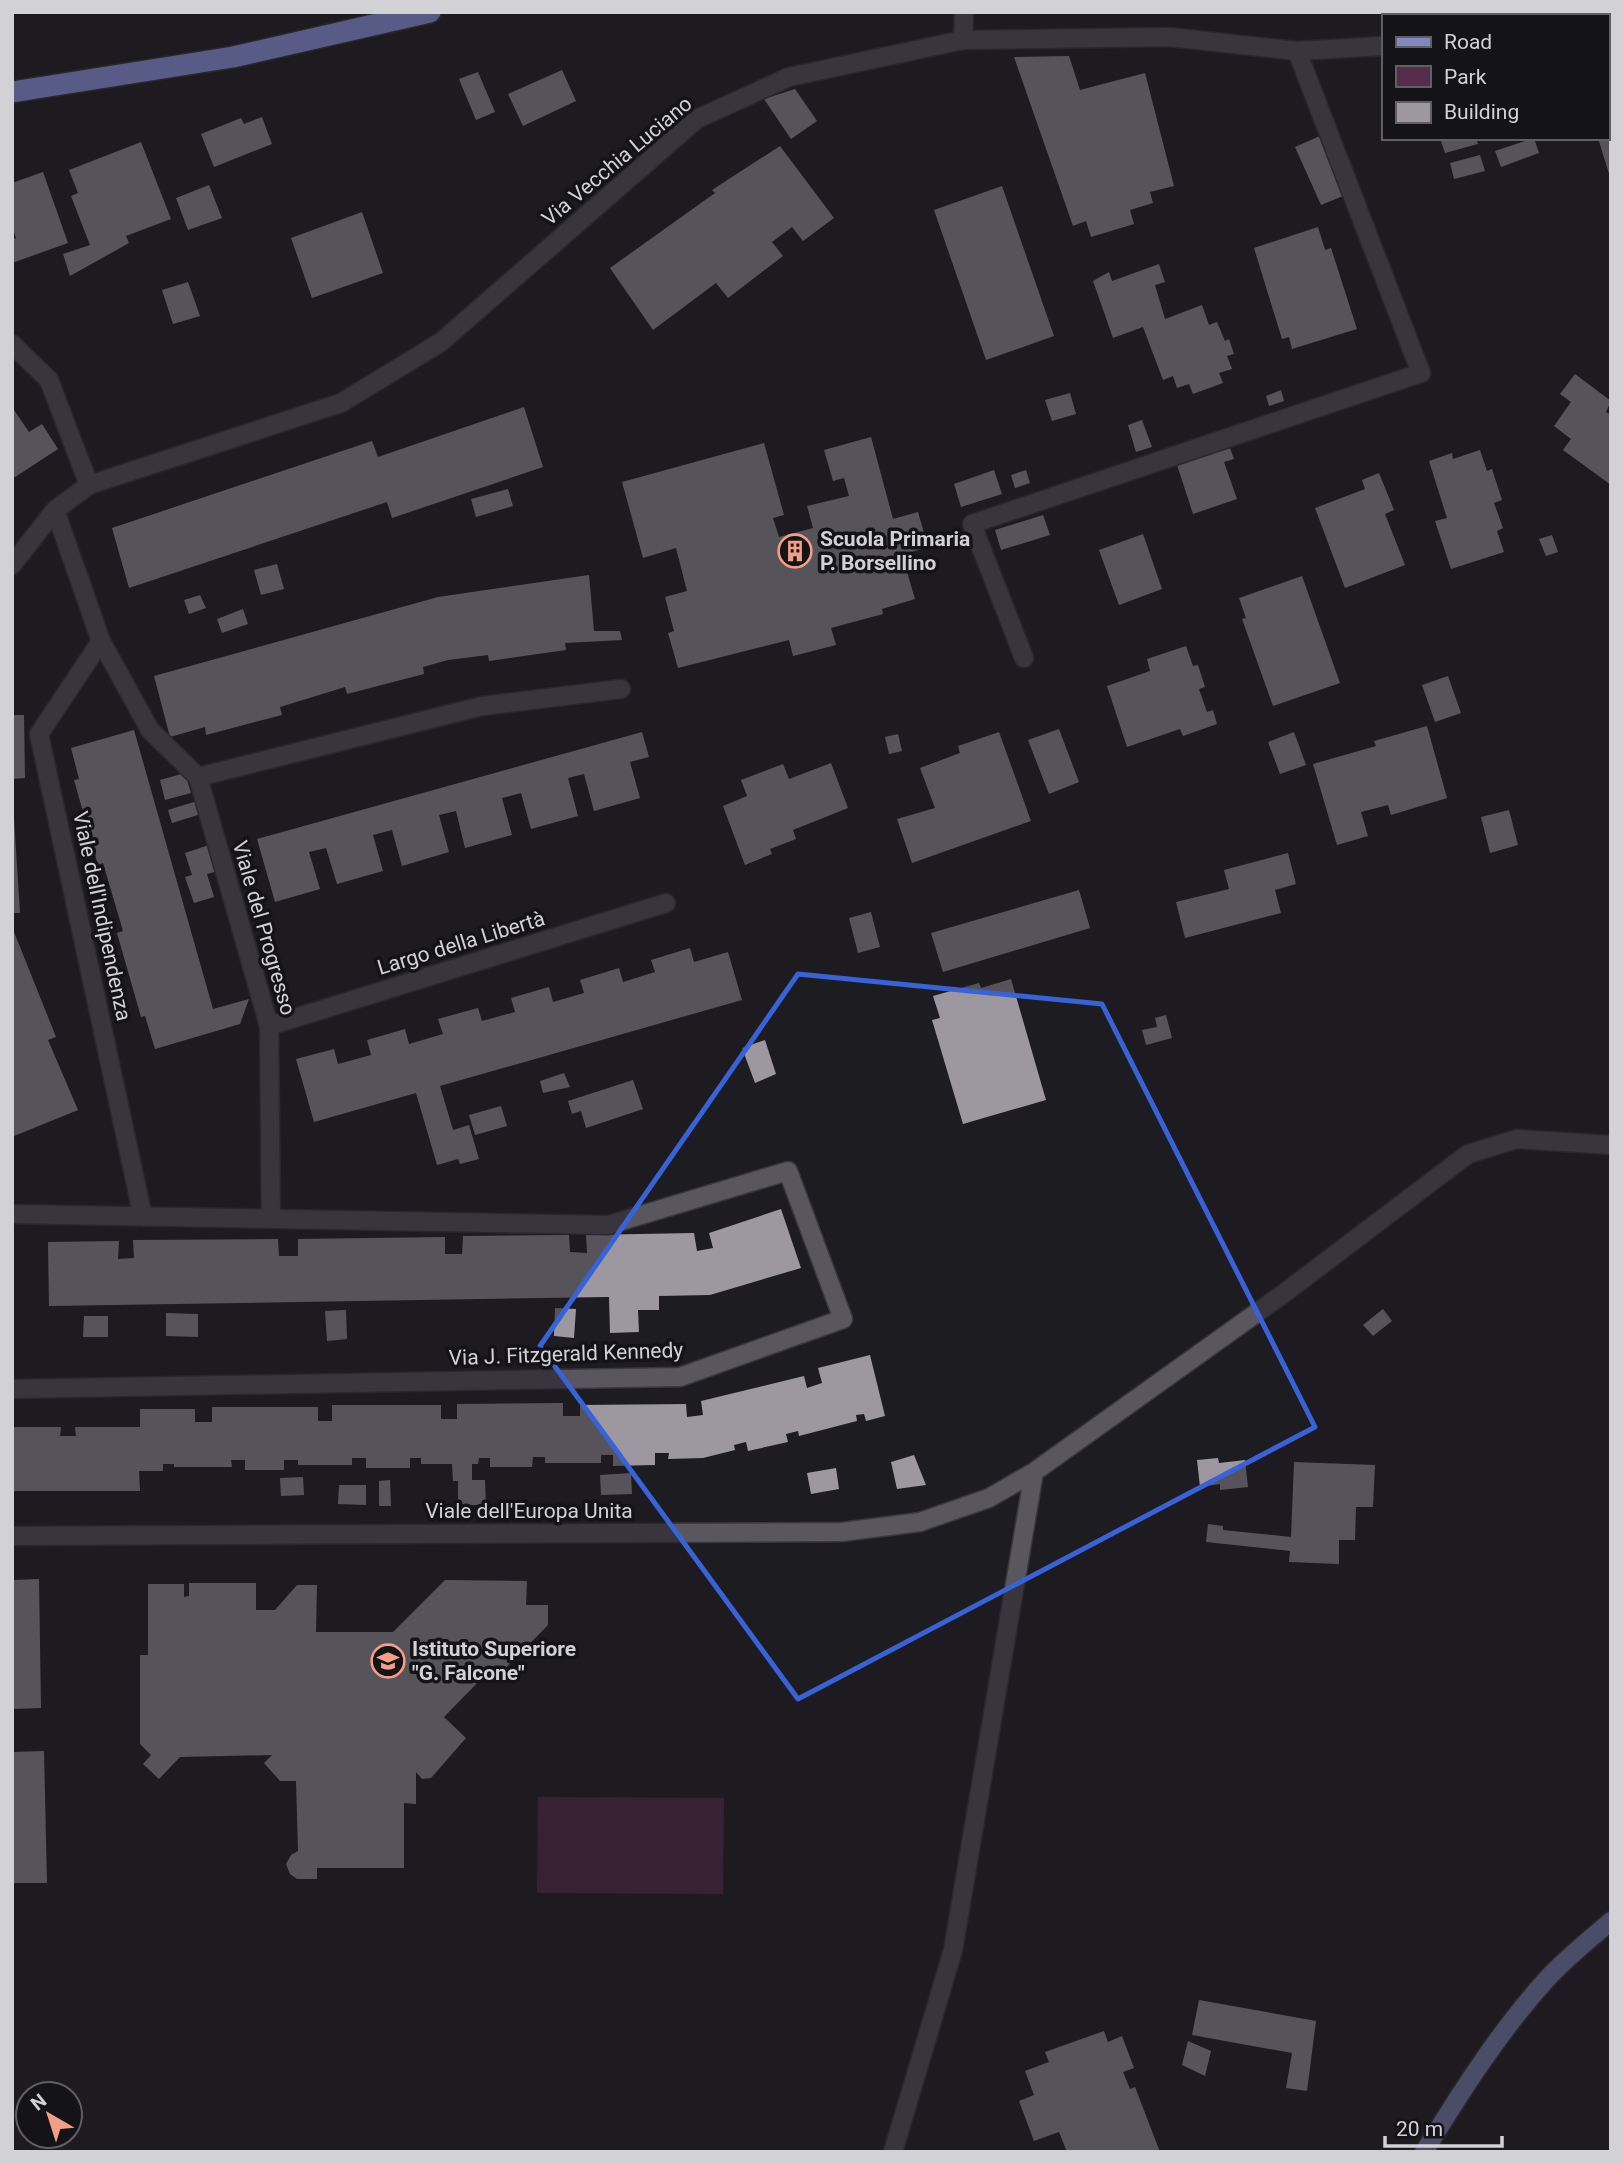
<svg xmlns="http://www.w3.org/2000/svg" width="1623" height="2164" font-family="Roboto,sans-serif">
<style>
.green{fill:#572b4c}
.building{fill:#9d989f}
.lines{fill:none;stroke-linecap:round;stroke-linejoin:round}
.service-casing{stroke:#38373b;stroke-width:21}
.minor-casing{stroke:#38373b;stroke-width:21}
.primary-casing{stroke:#38373b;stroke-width:21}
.motorway-casing{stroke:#38373b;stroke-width:24}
.service{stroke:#59575d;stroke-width:18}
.minor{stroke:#59575d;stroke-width:18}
.primary{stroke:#8388be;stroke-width:18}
.motorway{stroke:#9fa8fe;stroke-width:21}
.marked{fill:none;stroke:#3862d8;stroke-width:5;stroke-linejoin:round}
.labels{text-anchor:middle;stroke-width:7;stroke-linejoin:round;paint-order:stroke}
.street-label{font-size:21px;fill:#d2d1d5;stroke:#141318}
.poi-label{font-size:21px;font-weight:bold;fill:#d2d1d5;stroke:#141318;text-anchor:start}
</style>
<rect width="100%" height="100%" fill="#1d1c21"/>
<path class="green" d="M538,1797L724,1798L723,1894L537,1893Z"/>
<path class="building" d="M1069,56L1080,90L1145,73L1174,186L1150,192L1153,203L1130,210L1134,224L1091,237L1086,221L1073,226L1014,57Z
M562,70L576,101L523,126L508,94Z
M478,72L495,112L476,120L459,79Z
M795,89L817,121L791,139L764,99Z
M262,117L272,144L214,167L201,134L241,118L244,124Z
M1611,134V177H1610L1598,138H1607Z
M1320,136L1343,196L1321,205L1295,147Z
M1440,138H1476L1478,144L1445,153Z
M1534,138L1539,153L1501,167L1495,151Z
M141,142L171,219L126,236L129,243L70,276L63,254L90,245L71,196L78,193L69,170Z
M780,146L834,218L803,241L792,227L772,242L783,256L728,298L716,283L653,330L610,268L715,193L712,190Z
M1480,155L1485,171L1454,179L1450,163Z
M43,172L68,243L12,263V239L16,238L12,226V183Z
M209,185L222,218L188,230L176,198Z
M1002,186L1054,336L986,360L934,210Z
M362,212L383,273L312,298L291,238Z
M1318,227L1325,250L1331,248L1357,329L1292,349L1289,337L1282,339L1254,248Z
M1159,264L1165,282L1155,285L1165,319L1202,305L1209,325L1217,322L1225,341L1229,339L1234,354L1227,356L1232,369L1219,373L1223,383L1193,394L1189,384L1177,388L1173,376L1163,380L1143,327L1113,338L1093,281L1109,272L1112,281Z
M188,282L200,316L173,324L162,290Z
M1575,374L1611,401L1606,412L1611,415V485L1563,450L1571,439L1554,426L1571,402L1560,394Z
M1281,390L1284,401L1269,406L1266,396Z
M1070,393L1076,414L1052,421L1045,400Z
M12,407L29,432L42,424L58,449L12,479Z
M524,407L543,467L392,518L387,502L129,588L112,528L372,441L378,457Z
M1142,420L1152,447L1136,452L1128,425Z
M871,437L893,519L918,512L928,547L902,555L915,599L882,609L883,614L831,628L836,645L793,656L789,640L678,668L668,633L674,631L665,597L687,591L676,548L643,558L622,482L764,443L784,515L773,518L779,537L813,528L807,506L849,496L844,478L833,481L824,450Z
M1230,448L1234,459L1224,462L1237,499L1193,514L1177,465Z
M1480,450L1487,471L1492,469L1502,500L1494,503L1503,528L1497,531L1504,552L1451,569L1435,521L1447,518L1429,461L1452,453L1453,459Z
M994,470L1002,494L961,507L954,484Z
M1026,470L1030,483L1015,488L1011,475Z
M1379,473L1394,510L1385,514L1405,565L1345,588L1315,508L1365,489L1362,480Z
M508,489L513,506L476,517L471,499Z
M1043,515L1050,535L1001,550L995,530Z
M1143,534L1162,589L1119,605L1099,550Z
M1552,535L1558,552L1546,556L1539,539Z
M277,564L284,589L261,595L254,570Z
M589,575L594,631H620L622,640L565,643L566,650L489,661L488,655L448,660L423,667L424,674L347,694L345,687L280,707L282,715L206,735L205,727L170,737L154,676L438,597Z
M1302,576L1340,683L1273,706L1242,619L1246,618L1239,598Z
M200,595L206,608L189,614L184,600Z
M243,609L248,624L222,633L217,619Z
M1186,646L1193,666L1198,665L1205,687L1199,689L1207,712L1213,710L1217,724L1183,736L1180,729L1127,747L1107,686L1150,671L1147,659Z
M1448,676L1461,713L1435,722L1422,685Z
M12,715H24L25,778L12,779Z
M1427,726L1447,798L1391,815L1388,805L1361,812L1368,836L1337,845L1313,764L1376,746L1374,741Z
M1059,729L1079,782L1049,794L1028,740Z
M134,730L213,1009L249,999L240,1024L155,1049L145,1016L141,1017L117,933L123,931L103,863L98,865L74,780L79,779L71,748Z
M642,732L649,757L630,762L640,798L594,811L584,774L568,778L578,816L531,829L521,793L502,798L512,835L465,848L456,811L439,815L449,852L402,866L392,830L373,835L383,871L337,884L326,848L309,852L320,889L275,902L257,839Z
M999,732L1031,821L912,863L897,819L935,808L920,768L960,753L958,746Z
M1294,732L1306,765L1280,774L1268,742Z
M898,734L902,751L889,754L885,737Z
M831,763L848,808L793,830L796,839L770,849L772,854L745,865L723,806L747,796L741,780L783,764L789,779Z
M185,773L191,793L165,800L160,780Z
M12,787L20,913H12Z
M197,801L201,814L172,823L168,810Z
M1509,810L1518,845L1490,853L1481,817Z
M209,845L218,871L207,874L214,897L194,903L185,877L192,875L185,853Z
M1288,853L1296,884L1275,890L1281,913L1185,938L1176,902L1229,889L1224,870Z
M1079,890L1090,928L943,972L931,933Z
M871,912L880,947L858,953L849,918Z
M12,927L56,1037L48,1040L78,1110L14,1136Z
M690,948L694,962L728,952L742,1000L440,1086L453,1130L469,1125L479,1159L460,1164L458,1159L437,1165L416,1093L314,1122L296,1059L334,1049L338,1064L371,1055L367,1040L405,1029L409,1044L443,1034L438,1019L478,1008L482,1021L515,1012L511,998L549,987L553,1002L584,993L580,980L619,968L623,982L655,972L651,960Z
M1011,979L1046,1100L963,1124L932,1020L940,1018L933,996L979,983L981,988Z
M1166,1015L1172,1038L1146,1045L1142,1030L1157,1027L1155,1018Z
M765,1040L776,1074L755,1083L742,1048Z
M564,1073L570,1087L543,1093L540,1081Z
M633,1080L643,1109L586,1128L581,1111L572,1114L568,1101Z
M501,1106L507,1126L475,1135L469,1115Z
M781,1209L801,1268L710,1295L659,1296V1310H638L639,1332L610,1333L609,1297L49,1306L48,1242L119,1241L118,1259L134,1258L133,1240L278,1239L279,1256H298V1239L445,1237V1254H462L463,1236L569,1235L570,1252L587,1253L586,1235L694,1233L697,1251L713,1248L709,1233Z
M555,1308L576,1309L574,1338L554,1336Z
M1383,1309L1392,1321L1373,1336L1363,1325Z
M346,1310L347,1339L327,1341L325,1311Z
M166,1313L198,1314V1337L166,1336Z
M84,1316H108V1337H83Z
M870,1355L885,1416L866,1421L864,1414L856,1415L857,1421L799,1436L798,1431L786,1434L788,1442L748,1451L746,1442L734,1445L735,1450L703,1458L668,1459L669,1453H655V1465L613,1466V1455H601V1463H545V1457H533L532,1467H490V1458H479L478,1464H472V1480H485L486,1505H458V1481H453L452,1464H421V1458H410V1468H366V1458H352V1465H298V1460H284V1470H245V1460H231L232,1467H174V1464H163V1471H139L140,1491H12V1427H61L60,1436H76L75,1427H140V1409H195V1422H212V1407H318V1421H332V1405H441V1419H457V1404L563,1403V1416H580V1405L686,1404L687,1417L703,1415L701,1401L804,1376L807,1388L822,1383L818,1368Z
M914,1455L926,1485L897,1489L891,1462Z
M1218,1458L1219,1463L1245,1460L1248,1487L1220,1490V1484L1200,1487L1197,1460Z
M1294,1462L1375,1465L1373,1507H1356L1355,1540H1339V1564L1289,1562L1290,1551L1206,1542L1208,1524L1223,1526V1530L1291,1537Z
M836,1468L839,1489L811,1494L807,1473Z
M631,1473L632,1494L601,1495L600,1475Z
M303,1477L304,1495L281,1496L280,1478Z
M390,1480L391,1506H379V1481Z
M339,1485H366V1505L338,1504Z
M39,1579L41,1708L12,1709V1580Z
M445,1580L527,1581L526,1605H548V1625L492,1682L485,1675L444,1717L466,1738L431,1778L422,1779L416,1772V1804L404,1803V1868H317V1879H297L290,1874L286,1864L291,1855L298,1851L296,1781H280L264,1763L272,1755L180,1757L159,1779L143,1764L151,1755L140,1744V1655H148V1584H184V1597L189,1596V1583H256V1610H275L297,1585H317L316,1632H393Z
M44,1751L47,1883H12V1752Z
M1199,2000L1316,2021L1307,2091L1286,2088L1292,2053L1192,2035Z
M1104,2031L1108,2042L1122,2036L1134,2068L1123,2072L1130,2089L1135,2087L1160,2152H1067L1059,2132L1034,2141L1019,2101L1034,2095L1025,2071L1049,2062L1045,2052Z
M1188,2041L1211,2051L1205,2076L1182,2065Z"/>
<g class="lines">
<defs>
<path id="service" d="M963,40L964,12"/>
<path id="minor" d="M1607,23H1611
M12,344L49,380L89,485
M55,510L101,641L150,730L198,777L269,1026L271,1219
M12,565L55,510L89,485L341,403L441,342L697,119L789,77L963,40L1169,37L1297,51L1383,46
M101,641L39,734L143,1217
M1024,658L972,524L1421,373L1297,51
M198,777L482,706L621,689
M269,1026L666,903
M12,1214L608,1225L788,1171L843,1319L680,1377L12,1389
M12,1536L842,1532L920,1522L989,1498L1034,1472
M893,2152L953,1950L1034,1472L1283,1294L1468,1154L1517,1139L1611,1145"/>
<path id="primary" d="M1424,2152C1461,2092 1499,2032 1546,1980C1566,1958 1589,1940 1611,1921"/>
<path id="motorway" d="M12,92L233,57L430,12"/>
</defs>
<use href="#service" class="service-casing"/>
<use href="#minor" class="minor-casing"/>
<use href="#primary" class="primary-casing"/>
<use href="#motorway" class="motorway-casing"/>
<use href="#service" class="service"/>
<use href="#minor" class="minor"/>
<use href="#primary" class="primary"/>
<use href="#motorway" class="motorway"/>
</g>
<path d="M0 0H1623V2164H0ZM798,974L1102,1004L1315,1427L798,1699L540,1346Z" fill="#1d1c21" fill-opacity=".55" fill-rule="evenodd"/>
<path class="marked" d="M798,974L1102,1004L1315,1427L798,1699L540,1346Z"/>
<defs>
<symbol id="building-ring" viewBox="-11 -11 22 22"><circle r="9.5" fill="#141318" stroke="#f39f86" stroke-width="1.5"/><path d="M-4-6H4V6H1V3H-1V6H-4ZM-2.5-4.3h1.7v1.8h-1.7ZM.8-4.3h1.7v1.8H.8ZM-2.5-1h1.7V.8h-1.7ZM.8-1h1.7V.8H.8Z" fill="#f39f86"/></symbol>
<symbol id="school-ring" viewBox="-11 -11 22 22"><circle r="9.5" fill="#141318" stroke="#f39f86" stroke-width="1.5"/><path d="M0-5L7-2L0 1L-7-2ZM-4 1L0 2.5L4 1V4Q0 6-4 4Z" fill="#f39f86"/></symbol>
</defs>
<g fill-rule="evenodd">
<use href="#building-ring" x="776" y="532" width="38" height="38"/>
<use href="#school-ring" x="369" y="1642" width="38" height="38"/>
</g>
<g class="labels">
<g class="street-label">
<text transform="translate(617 161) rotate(-40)" y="7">Via Vecchia Luciano</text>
<text transform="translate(102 916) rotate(78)" y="7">Viale dell'Indipendenza</text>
<text transform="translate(264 928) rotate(74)" y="7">Viale del Progresso</text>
<text transform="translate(461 943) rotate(-17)" y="7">Largo della Libertà</text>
<text transform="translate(566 1354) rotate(-2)" y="7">Via J. Fitzgerald Kennedy</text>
<text x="529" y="1518">Viale dell'Europa Unita</text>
</g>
<g class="poi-label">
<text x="820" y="546">Scuola Primaria<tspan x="820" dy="24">P. Borsellino</tspan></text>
<text x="412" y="1656">Istituto Superiore<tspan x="412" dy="24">"G. Falcone"</tspan></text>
</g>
</g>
<rect width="1623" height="2164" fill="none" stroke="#d2d1d5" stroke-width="28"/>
<rect x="1382" y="14" width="228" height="126" fill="#141318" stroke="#605f64" stroke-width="2"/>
<rect x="1396" y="37" width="35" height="10" fill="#8388be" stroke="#605f64" stroke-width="2"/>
<text x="1444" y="49" font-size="21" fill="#d2d1d5">Road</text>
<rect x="1396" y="66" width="35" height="21" fill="#572b4c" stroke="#605f64" stroke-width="2"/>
<text x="1444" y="84" font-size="21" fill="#d2d1d5">Park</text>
<rect x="1396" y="102" width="35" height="21" fill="#9d989f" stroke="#605f64" stroke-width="2"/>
<text x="1444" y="119" font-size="21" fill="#d2d1d5">Building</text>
<g transform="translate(49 2115) rotate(321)"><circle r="33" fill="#141318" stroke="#605f64" stroke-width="2"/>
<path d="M0-5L12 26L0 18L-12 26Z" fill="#f39f86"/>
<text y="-10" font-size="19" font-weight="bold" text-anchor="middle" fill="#d2d1d5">N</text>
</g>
<path d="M1385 2136v10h117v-10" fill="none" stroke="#d2d1d5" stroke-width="3.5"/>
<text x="1396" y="2136" font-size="21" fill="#d2d1d5" stroke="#141318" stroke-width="5" paint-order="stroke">20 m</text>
</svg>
